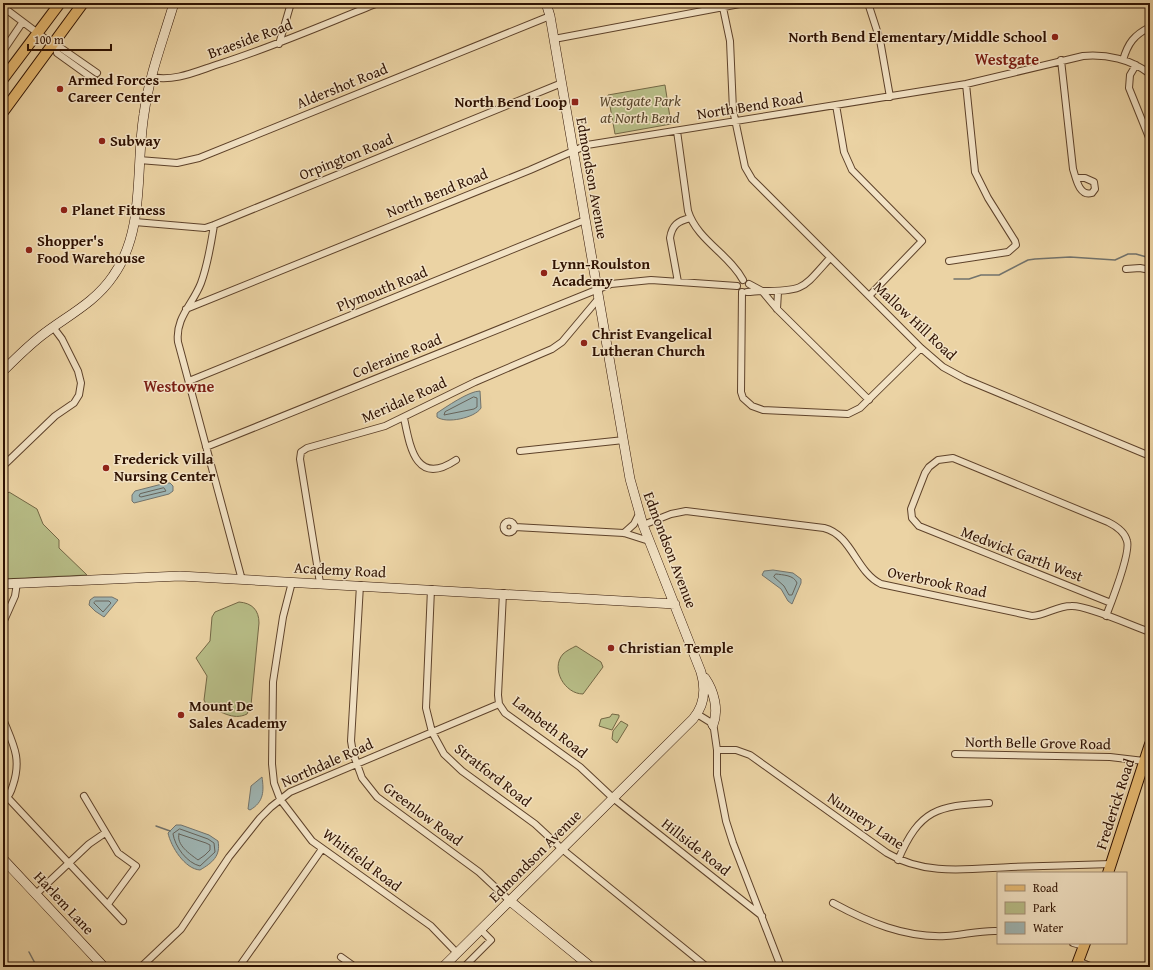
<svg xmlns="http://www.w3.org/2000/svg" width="1153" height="970" font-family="'Gentium Book Plus',serif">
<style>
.green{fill:#b7bc86;stroke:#736744}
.water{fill:#9eb4b2;stroke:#72736c}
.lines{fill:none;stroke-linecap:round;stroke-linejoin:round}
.shore{stroke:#66635a;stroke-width:1}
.stream{stroke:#72736c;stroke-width:1.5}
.street-casing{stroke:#5e422a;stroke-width:8}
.secondary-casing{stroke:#2f1202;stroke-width:10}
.primary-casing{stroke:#2f1202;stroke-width:12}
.street{stroke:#f2e2c4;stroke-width:6}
.secondary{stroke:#f2e2c4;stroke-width:9}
.primary{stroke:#e6ba72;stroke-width:10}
.poi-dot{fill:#8f2418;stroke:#f2e2c4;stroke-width:1.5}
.labels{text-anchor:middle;stroke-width:3;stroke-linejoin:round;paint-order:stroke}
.poi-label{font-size:15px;font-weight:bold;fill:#2f1202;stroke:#f2e2c4;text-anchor:start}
.street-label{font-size:15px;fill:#2f1202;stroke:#f2e2c4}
.park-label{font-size:15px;font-style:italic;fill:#58452a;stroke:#f2e2c4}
.neighbourhood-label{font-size:16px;font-weight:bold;fill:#7a1f14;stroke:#f2e2c4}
</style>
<rect width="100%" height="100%" fill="#ebd3a4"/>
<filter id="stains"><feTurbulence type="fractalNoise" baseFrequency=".005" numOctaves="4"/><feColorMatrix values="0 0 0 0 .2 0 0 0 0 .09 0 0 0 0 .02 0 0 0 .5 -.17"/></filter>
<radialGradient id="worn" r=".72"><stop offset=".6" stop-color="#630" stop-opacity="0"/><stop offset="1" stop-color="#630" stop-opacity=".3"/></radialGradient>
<path class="green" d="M665,85L671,124L615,134L608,95Z
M3,491L7,494L9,492L37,509L43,524L59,540V548L87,575L3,579Z
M239,602C252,603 259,610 259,623L251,705L247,714C233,721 219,711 206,704L204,700L207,676L196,658L210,641L212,617L215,612Z
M576,646L601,662L603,667L583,694C565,694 550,669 563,654C566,651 572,648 576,646Z
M612,714L619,715V717L612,730L599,726L601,719L610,717Z
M621,721L628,725L617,743L612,739L613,731Z"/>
<path class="water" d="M480,391L481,408C475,418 446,424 437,417V413C446,407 469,391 480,391Z
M166,483H170L173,486V491L169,494L134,503L132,501V495L135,491Z
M773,570L793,573L801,579V583L792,604L788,601L781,589L762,575L764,571Z
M94,597H112L118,600L104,617L95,611L89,605L90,600Z
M262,777C264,791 264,802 250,810L248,809L251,786Z
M176,825H181L209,835L218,841C221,856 212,863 200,870C185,869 171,847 168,833Z"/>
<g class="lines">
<path class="shore" d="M474,397L477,398V407L474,409L444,415L445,412Z
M164,488L166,491L141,497L139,496L140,494Z
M776,574C783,575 794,575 797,583L792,595H789L784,586L774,577Z
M96,601H109L111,603L103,612L94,603Z
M180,829L208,839L214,843L215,852L200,866C187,863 175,847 173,834Z
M179,834L206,843L210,845V850L205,855L198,860C190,854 176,845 179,834Z"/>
<path class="stream" d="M954,279H969L981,275H999L1028,260L1035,259L1070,257L1115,260L1128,254H1136L1150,258
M156,826L170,831
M29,952L37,967"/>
<defs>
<path id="street" d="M722,3L730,41L733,110L745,167L752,179L921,348L943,367L965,379L1150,456
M868,3L880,40L890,97
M3,7L55,46
M554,39L745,3
M279,44L291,3
M56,47L57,53L96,81
M56,47L61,48L97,73
M3,51L22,23
M1061,60L1073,169C1076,178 1079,197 1092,193L1095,189L1094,182L1085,178H1076
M1123,60C1128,43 1134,35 1150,27
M1136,65L1130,75L1129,88L1150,140
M151,77C175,82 197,71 219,64C273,47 325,24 378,3
M836,105L844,152L852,170L922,241L869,296
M677,131L688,211C697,240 729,254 743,280
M139,160L177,163L199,158L550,16
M135,222L205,228L214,225L562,83
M214,225C211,244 208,264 201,283C193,304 175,318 178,342L242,580
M949,261L1008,252L1016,245L1015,241L988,198L975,172L966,84
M1126,269L1140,268L1150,270
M678,282L670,238C672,225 678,221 690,218
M749,284L762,291L777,309L869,400
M742,292L741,392L743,398L752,406L763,410L848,414L860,408L921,348
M747,292C752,292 757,291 762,291C805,291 802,289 830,258
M186,309L530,170L587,145L966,84L1083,56C1106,54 1131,59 1150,74
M777,309L778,292
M189,381L585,220
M404,418C410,447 416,487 456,460
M206,447L611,284L651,280L737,286
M520,451L624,440
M3,466L55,416L74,403L79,395L81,383L78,371L62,339L53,327
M503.5 527a5.5 5.5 0 1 1 11 0a5.5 5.5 0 1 1-11 0Z
M643,525L671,514L686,511L824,528C852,535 856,572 881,584L1032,616C1046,615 1057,606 1071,606C1087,605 1132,626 1150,632
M515,527L624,533L649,541
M624,533L634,524L639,514
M292,582L283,617L273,682L272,764L274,783L280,799L312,841L431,926L457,953
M320,583L300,459L301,452L307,448L385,426L475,382L552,349L562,342L599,298
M360,585L351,741L353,753L362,778L377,797L479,872L510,901
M431,589L426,708L432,732L444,754L462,771L535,824L562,849L707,967
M503,593L498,695L499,704L505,713L580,767L613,798L762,916
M1106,616C1111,603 1131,553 1127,541C1125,532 1116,526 1108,522L953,458L938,460L929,467L925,473L911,509L912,518L919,526L1111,603
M3,623L15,596L17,583
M697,714L710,722L714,729L717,750V775L726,821L733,843L781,967
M3,719C13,744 22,758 13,785C11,792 9,797 3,800
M717,750H736L750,755L887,853C925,876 968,869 1011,867C1045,866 1078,865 1112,864
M955,754L1110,757L1144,761
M84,796L118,853L136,866L108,904
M8,798L123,921
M898,860C920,809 937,806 989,803
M36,894L89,844L105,833
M833,903C868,922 905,938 946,936C964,935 980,930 998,931
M1073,943L1084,946
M341,957L355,967
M1078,961L1092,967
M141,967L181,929L229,857L260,818L271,807L290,792L499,704
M239,967L322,849
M464,967L491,940L481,930"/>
<path id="secondary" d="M3,371C15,359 27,347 41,336C65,317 95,303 113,276C146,230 135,168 144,114C149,76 163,40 174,3
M3,584L180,576L675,604
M705,678C714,691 719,710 713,725
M3,859L104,967
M510,901L591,967
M443,967L693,719C705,705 706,689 701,672L643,525L630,479L550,16L546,3"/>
<path id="primary" d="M3,79L60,3
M3,112L83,3
M1108,873L1150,744
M1076,967L1085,943"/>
</defs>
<use href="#street" class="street-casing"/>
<use href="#secondary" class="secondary-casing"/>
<use href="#primary" class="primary-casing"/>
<use href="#street" class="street"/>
<use href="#secondary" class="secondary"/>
<use href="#primary" class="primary"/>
</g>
<g class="poi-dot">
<circle cx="1055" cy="37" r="4"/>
<circle cx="60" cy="89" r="4"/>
<rect x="571" y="98" width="8" height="8" rx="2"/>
<circle cx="102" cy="141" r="4"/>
<circle cx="64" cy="210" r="4"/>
<circle cx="29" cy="250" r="4"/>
<circle cx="544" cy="273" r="4"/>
<circle cx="584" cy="343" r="4"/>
<circle cx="106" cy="468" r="4"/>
<circle cx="611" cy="648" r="4"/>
<circle cx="181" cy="715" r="4"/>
</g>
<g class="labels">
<g class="poi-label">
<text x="1047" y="42" text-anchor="end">North Bend Elementary/Middle School</text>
<text x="68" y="85">Armed Forces<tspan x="68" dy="17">Career Center</tspan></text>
<text x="567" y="107" text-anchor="end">North Bend Loop</text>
<text x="110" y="146">Subway</text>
<text x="72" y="215">Planet Fitness</text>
<text x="37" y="246">Shopper's<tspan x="37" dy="17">Food Warehouse</tspan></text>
<text x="552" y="269">Lynn-Roulston<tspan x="552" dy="17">Academy</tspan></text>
<text x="592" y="339">Christ Evangelical<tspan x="592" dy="17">Lutheran Church</tspan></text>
<text x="114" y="464">Frederick Villa<tspan x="114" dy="17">Nursing Center</tspan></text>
<text x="619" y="653">Christian Temple</text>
<text x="189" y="711">Mount De<tspan x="189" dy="17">Sales Academy</tspan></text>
</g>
<g class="street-label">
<text transform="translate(250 39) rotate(-20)" y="5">Braeside Road</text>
<text transform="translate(342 86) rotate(-22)" y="5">Aldershot Road</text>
<text transform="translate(750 106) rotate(-9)" y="5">North Bend Road</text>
<text transform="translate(346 157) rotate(-22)" y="5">Orpington Road</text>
<text transform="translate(592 178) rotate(80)" y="5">Edmondson Avenue</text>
<text transform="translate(437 193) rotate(-22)" y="5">North Bend Road</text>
<text transform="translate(382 289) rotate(-22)" y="5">Plymouth Road</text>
<text transform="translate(915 321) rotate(43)" y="5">Mallow Hill Road</text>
<text transform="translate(397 356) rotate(-22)" y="5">Coleraine Road</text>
<text transform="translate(404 400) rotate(-24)" y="5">Meridale Road</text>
<text transform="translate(670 550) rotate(69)" y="5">Edmondson Avenue</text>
<text transform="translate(1022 554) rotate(21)" y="5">Medwick Garth West</text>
<text transform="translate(340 570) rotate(3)" y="5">Academy Road</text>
<text transform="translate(937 582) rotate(12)" y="5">Overbrook Road</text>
<text transform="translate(550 727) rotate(38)" y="5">Lambeth Road</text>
<text transform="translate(1038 743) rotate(1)" y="5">North Belle Grove Road</text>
<text transform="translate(327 763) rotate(-24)" y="5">Northdale Road</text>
<text transform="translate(493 775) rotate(38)" y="5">Stratford Road</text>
<text transform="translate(1115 804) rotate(-72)" y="5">Frederick Road</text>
<text transform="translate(423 814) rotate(37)" y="5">Greenlow Road</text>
<text transform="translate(866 821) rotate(34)" y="5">Nunnery Lane</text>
<text transform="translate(696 847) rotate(38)" y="5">Hillside Road</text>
<text transform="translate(535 856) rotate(-45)" y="5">Edmondson Avenue</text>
<text transform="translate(362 860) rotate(37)" y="5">Whitfield Road</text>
<text transform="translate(64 903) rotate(47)" y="5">Harlem Lane</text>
</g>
<g class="park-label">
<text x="640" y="106">Westgate Park<tspan x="640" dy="17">at North Bend</tspan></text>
</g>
<g class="neighbourhood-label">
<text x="1007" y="65">Westgate</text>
<text x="179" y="392">Westowne</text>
</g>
</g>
<rect width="1153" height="970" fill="none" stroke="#ebd3a4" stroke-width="16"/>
<rect x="4" y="4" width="1145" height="962" fill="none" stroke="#2f1202" stroke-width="2"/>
<rect x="8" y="8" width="1137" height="954" fill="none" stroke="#2f1202"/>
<rect x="997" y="872" width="130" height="72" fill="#f2e2c4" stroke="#a48f76"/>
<rect x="1005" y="885" width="20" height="6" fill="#e6ba72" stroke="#a48f76"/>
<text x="1033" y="892" font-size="12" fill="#2f1202">Road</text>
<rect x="1005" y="902" width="20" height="12" fill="#b7bc86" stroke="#a48f76"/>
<text x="1033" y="912" font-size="12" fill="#2f1202">Park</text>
<rect x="1005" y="922" width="20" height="12" fill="#9eb4b2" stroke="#a48f76"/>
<text x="1033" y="932" font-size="12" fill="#2f1202">Water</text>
<path d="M28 44v6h83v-6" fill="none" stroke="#2f1202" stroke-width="2"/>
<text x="34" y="44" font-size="12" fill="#2f1202" stroke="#f2e2c4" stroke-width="3" paint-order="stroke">100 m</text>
<rect width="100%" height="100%" filter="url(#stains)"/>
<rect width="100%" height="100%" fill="url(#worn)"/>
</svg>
